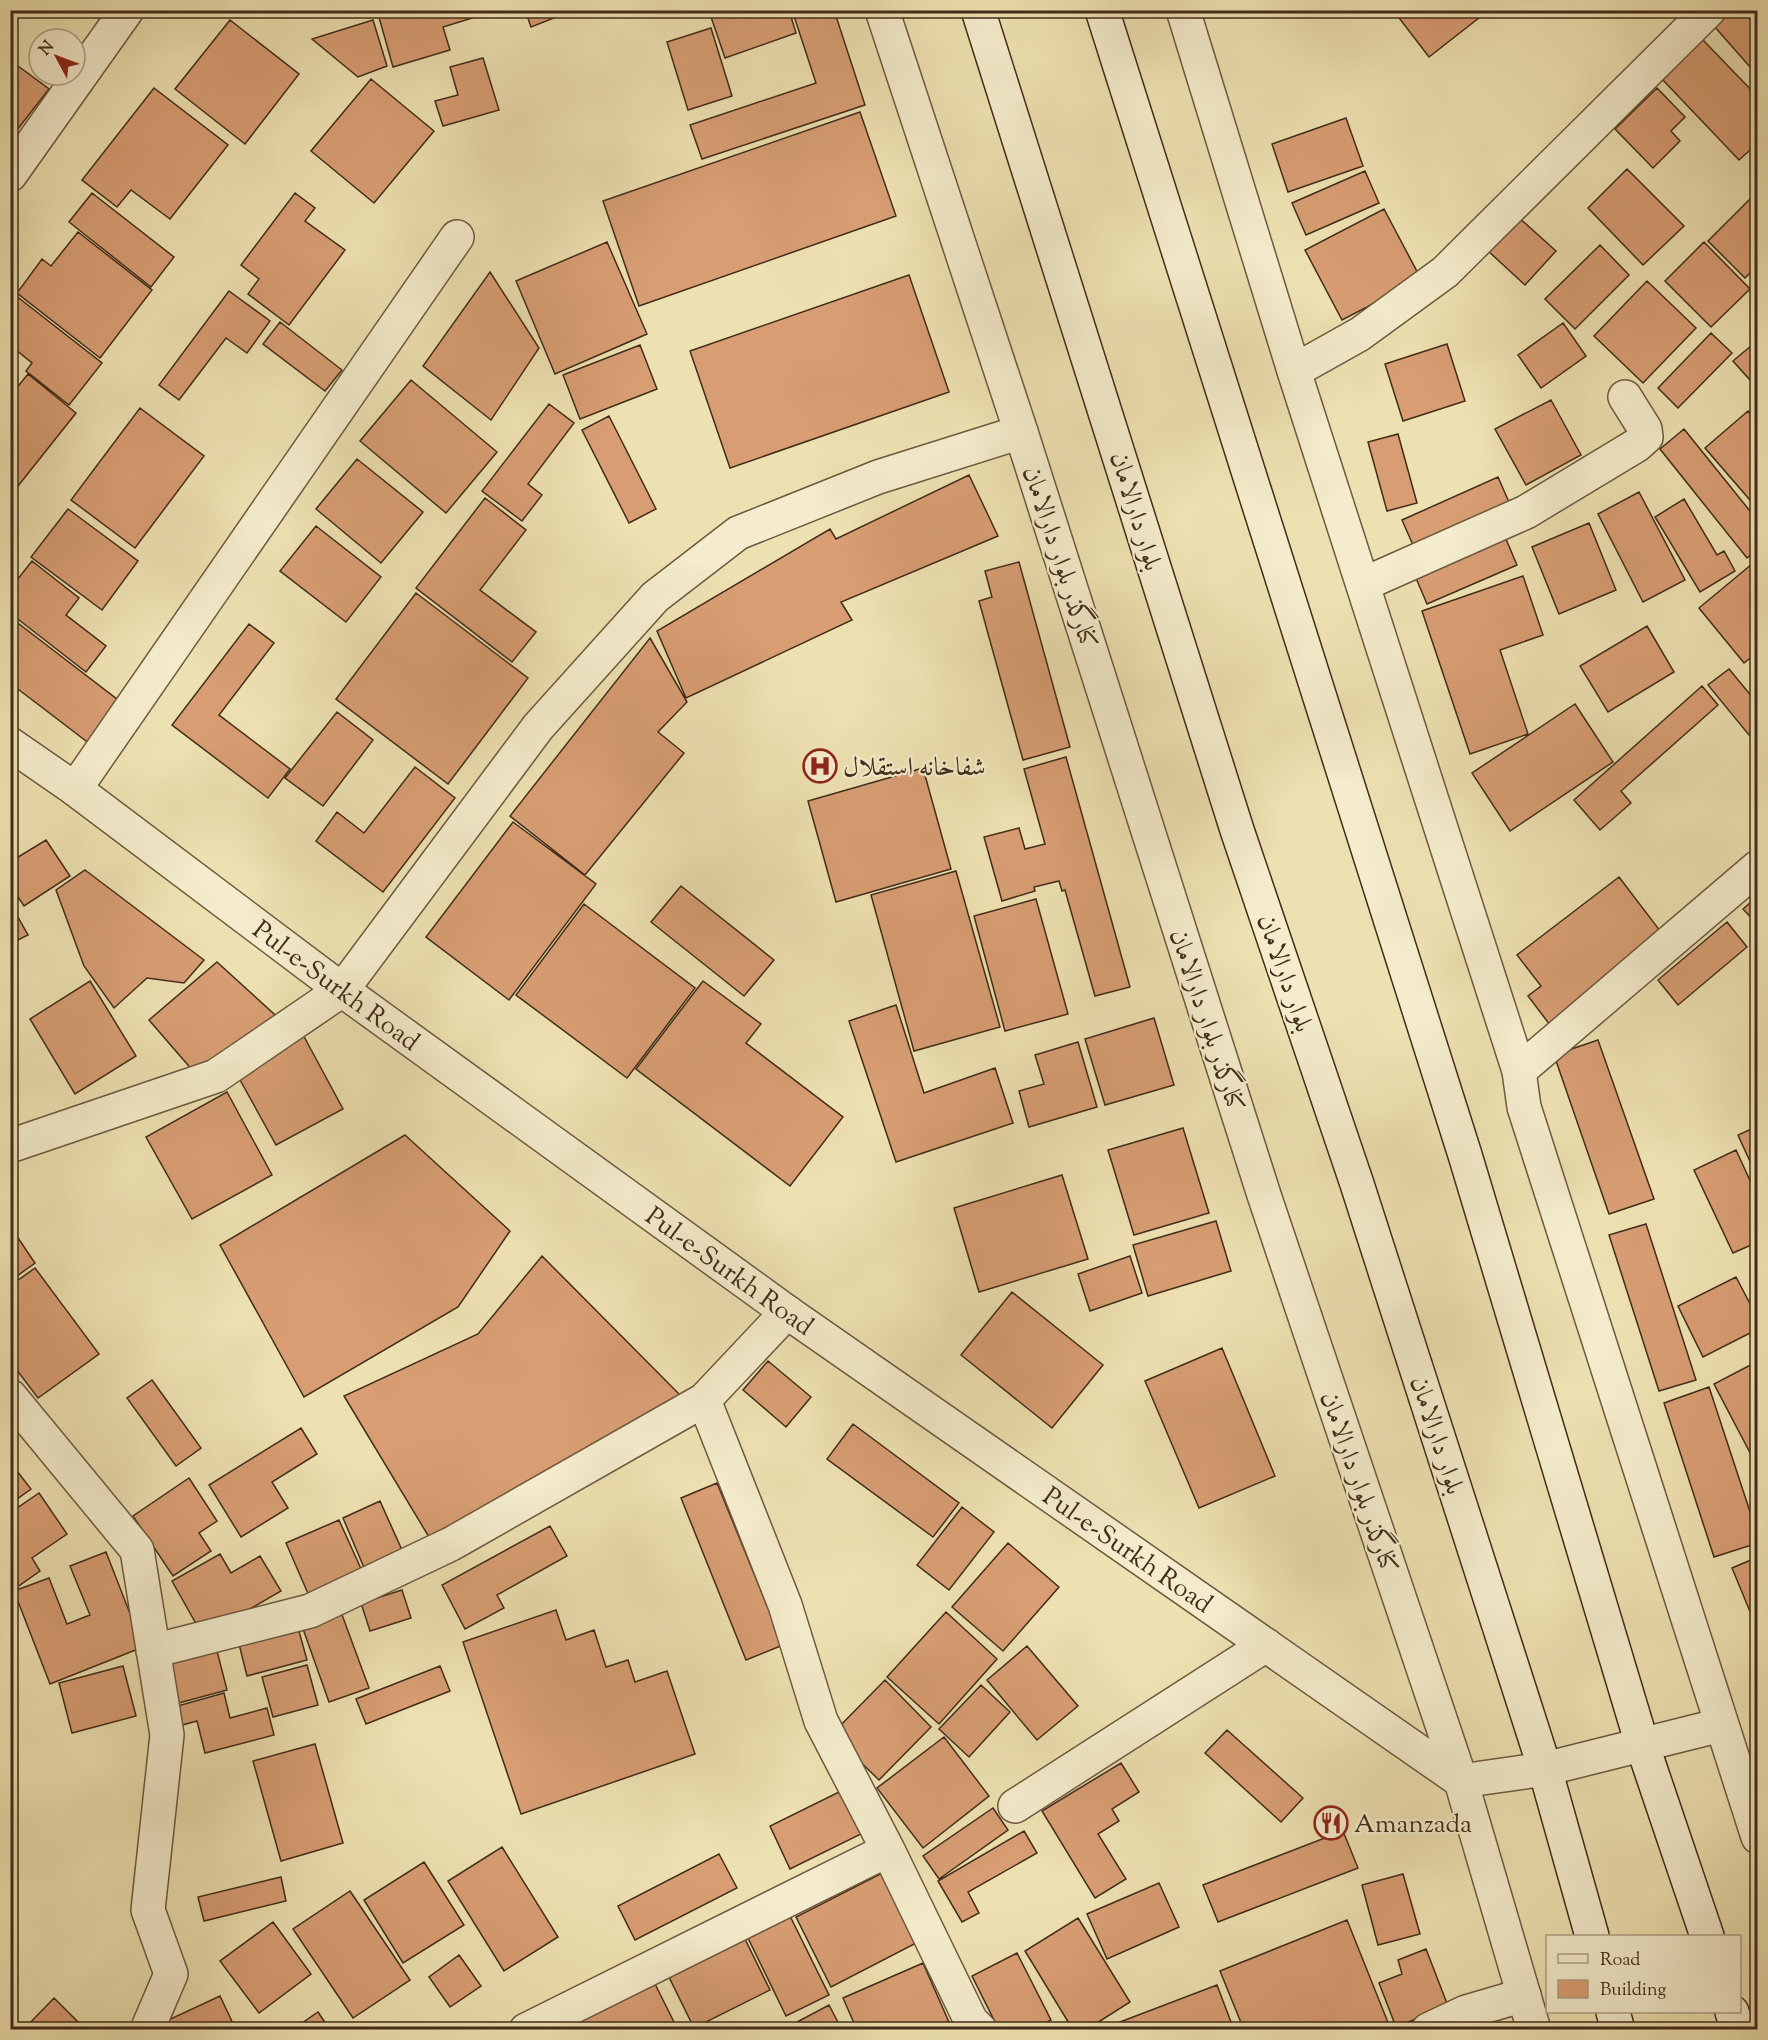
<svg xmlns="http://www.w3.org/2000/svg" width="1768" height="2040" font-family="'Sorts Mill Goudy',Amiri,serif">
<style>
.building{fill:#d89d73;stroke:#412c1a;stroke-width:1.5}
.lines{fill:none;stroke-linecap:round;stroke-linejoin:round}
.minor-casing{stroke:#6c5940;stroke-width:36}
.tertiary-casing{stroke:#6c5940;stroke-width:36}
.secondary-casing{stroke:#412c1a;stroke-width:36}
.minor{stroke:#f4eccc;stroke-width:33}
.tertiary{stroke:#f4eccc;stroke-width:33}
.secondary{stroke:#f4eccc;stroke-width:33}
.labels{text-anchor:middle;stroke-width:4.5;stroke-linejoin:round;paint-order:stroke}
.street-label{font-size:26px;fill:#412c1a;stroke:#f4eccc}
.poi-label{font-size:26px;fill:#412c1a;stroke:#f4eccc;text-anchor:start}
</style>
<rect width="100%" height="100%" fill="#eee1b1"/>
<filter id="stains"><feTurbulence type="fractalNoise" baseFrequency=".00333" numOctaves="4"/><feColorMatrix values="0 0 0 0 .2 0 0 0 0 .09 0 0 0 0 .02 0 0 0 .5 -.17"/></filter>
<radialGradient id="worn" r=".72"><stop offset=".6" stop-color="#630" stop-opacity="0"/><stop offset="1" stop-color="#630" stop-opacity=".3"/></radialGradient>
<path class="building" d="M287,10H310L288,16Z
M377,10H481L482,15L443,27L450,50L393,67Z
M525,10H574L531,27Z
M789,10L796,33L725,58L709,11Z
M792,10H834L865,105L702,159L690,125L816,83Z
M1393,10H1489L1429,57Z
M1731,10H1758V76L1714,26Z
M230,20L299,74L245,144L175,89Z
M373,20L387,66L358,77L312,39Z
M711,28L732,96L688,110L667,42Z
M1702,39L1758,97V143L1739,160L1661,78Z
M483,58L499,110L443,126L435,101L458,95L450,67Z
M10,60L49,89L10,139Z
M371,79L434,131L374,203L311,151Z
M154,88L228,145L170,219L131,190L117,207L82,180Z
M1657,88L1685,117L1671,131L1680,141L1653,168L1615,129Z
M860,112L896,216L639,306L603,201Z
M1346,118L1363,166L1288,192L1272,144Z
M1627,169L1684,226L1643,265L1588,208Z
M1365,171L1379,203L1306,235L1292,203Z
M92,193L174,257L151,287L69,222Z
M295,193L315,208L305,221L345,250L289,325L248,294L259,279L241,265Z
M1750,199L1758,206V265L1745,278L1708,241Z
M1384,209L1421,279L1342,320L1305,250Z
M1517,216L1556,251L1525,285L1487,250Z
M78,232L152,290L100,358L17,293L42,259L51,266Z
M607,242L647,334L555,374L516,281Z
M1704,242L1750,289L1711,327L1665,281Z
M1600,245L1629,275L1575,329L1545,299Z
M490,272L539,348L491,420L423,366Z
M909,275L949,392L730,468L690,351Z
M1647,281L1696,328L1643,383L1594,336Z
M229,291L270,321L247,353L226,338L179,400L159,385Z
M15,295L102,363L69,405L26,371L32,363L10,345V300Z
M280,322L342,370L325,391L263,344Z
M1563,323L1586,356L1541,388L1518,355Z
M1711,333L1732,353L1678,408L1658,388Z
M1758,340V389L1733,361Z
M1447,344L1465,401L1403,421L1385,364Z
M640,345L657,389L580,419L563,375Z
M28,374L76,413L10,496V396Z
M411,380L497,452L446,513L360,441Z
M1551,400L1581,455L1526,485L1495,429Z
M549,404L574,423L528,484L542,495L522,521L482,491Z
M140,408L204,456L135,548L71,500Z
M1748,411L1758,423V506L1756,507L1705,448Z
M609,416L656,509L629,523L582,430Z
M1684,429L1758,521V549L1747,558L1660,449Z
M1398,434L1417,503L1387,511L1368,442Z
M357,459L423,512L381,563L316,509Z
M969,475L998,536L841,602L852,620L686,698L657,631L830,529L836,539Z
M1498,477L1512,509L1416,552L1402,520Z
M1639,492L1685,580L1643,602L1598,514Z
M485,498L526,530L480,590L536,632L512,662L416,588Z
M1684,499L1717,555L1724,551L1735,571L1700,592L1655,517Z
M68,509L138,561L102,610L31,557Z
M1589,523L1616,590L1559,614L1532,547Z
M316,526L381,577L346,622L280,571Z
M1503,532L1517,565L1427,604L1413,571Z
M1758,559V652L1744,663L1699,608Z
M32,561L79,598L66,615L106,646L86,672L10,613V589Z
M1019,562L1070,747L1023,760L979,601L992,597L985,571Z
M1523,576L1543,635L1500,650L1528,734L1470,754L1422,611Z
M416,593L528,678L448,784L336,699Z
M10,617L122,703L90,744L10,683Z
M249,624L274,643L219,715L290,769L268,798L172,725Z
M1647,626L1674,672L1608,712L1580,666Z
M650,638L687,702L658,732L684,753L585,875L510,816Z
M1729,669L1758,704V746L1708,685Z
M1702,686L1718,705L1621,791L1631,803L1600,830L1574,800Z
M1575,704L1613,762L1510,831L1472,773Z
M337,712L373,740L323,806L285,778Z
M1066,757L1130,987L1095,996L1065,890L1062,891L1059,881L1034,887L1035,891L1002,901L984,837L1019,828L1025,849L1045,844L1024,769Z
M415,767L455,798L383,892L316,841L337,812L364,833Z
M923,768L951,869L836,902L808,801Z
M513,822L596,884L509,1000L426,937Z
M46,840L70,876L24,906L10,885V862Z
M85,870L204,960L184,983L147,978L114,1008L84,966L56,890Z
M956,871L1000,1027L914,1051L871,895Z
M1619,877L1664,936L1550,1025L1528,996L1541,986L1517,955Z
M681,886L774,960L744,996L651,922Z
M1758,896V925L1743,909Z
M1036,899L1068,1014L1005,1031L974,916Z
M10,903L28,935L10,944Z
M584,904L695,988L627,1078L516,995Z
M1727,922L1747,947L1678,1005L1658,980Z
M217,962L284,1023L200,1079L149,1020Z
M90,981L136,1056L75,1094L30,1019Z
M703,981L761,1024L746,1043L843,1117L790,1186L636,1069Z
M896,1005L924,1093L995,1068L1013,1123L896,1162L849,1021Z
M1154,1018L1174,1085L1105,1105L1085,1039Z
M301,1031L343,1109L276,1145L234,1069Z
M1598,1040L1654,1199L1609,1214L1554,1055Z
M1078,1042L1097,1107L1029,1127L1019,1091L1044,1084L1035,1055Z
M227,1092L272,1175L192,1219L146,1137Z
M1758,1126V1179L1738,1135Z
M1183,1128L1209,1213L1134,1235L1108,1150Z
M405,1135L510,1231L458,1307L304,1397L220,1245Z
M1736,1150L1758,1198V1242L1733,1253L1694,1170Z
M1062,1175L1088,1259L979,1292L954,1208Z
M1216,1221L1231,1271L1148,1296L1133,1245Z
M1646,1224L1696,1380L1659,1391L1609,1235Z
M12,1229L35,1263L10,1281V1230Z
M542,1256L686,1401L432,1542L344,1396L478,1334Z
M1130,1256L1142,1293L1090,1311L1078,1274Z
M35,1268L99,1354L38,1398L10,1361V1286Z
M1736,1277L1758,1319V1329L1703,1357L1678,1306Z
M1012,1292L1103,1365L1052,1428L961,1355Z
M1222,1348L1275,1476L1199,1508L1145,1381Z
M768,1361L811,1397L786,1427L743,1390Z
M1758,1361V1468L1714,1384Z
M152,1380L201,1448L176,1466L127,1398Z
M1709,1387L1758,1536V1543L1714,1557L1664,1403Z
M853,1424L959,1503L933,1537L827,1459Z
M301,1428L317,1454L272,1482L288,1508L241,1537L209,1485Z
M10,1462L31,1489L10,1504Z
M189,1478L217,1521L199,1533L211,1551L173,1576L133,1516Z
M717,1483L783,1645L746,1660L681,1498Z
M39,1493L67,1534L32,1558L40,1571L10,1592V1513Z
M380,1501L406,1559L368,1577L343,1518Z
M962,1507L994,1532L949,1590L917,1565Z
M339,1520L367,1582L313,1605L286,1543Z
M550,1526L567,1556L497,1595L504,1608L465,1629L442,1585Z
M1008,1543L1059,1587L1003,1651L952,1607Z
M106,1552L143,1647L50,1684L14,1591L49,1578L67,1624L90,1615L70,1566Z
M220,1554L231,1573L260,1556L281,1591L203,1636L172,1581Z
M1758,1557V1631L1732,1568Z
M402,1590L411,1618L370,1631L361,1603Z
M556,1610L566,1640L594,1630L606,1667L628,1660L635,1682L667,1671L695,1754L521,1814L463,1642Z
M341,1612L369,1688L329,1702L302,1626Z
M946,1612L997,1659L939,1724L887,1677Z
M297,1624L307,1660L247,1676L238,1640Z
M1027,1646L1078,1706L1037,1740L987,1680Z
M217,1651L227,1690L175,1704L165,1665Z
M307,1665L318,1705L273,1717L262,1677Z
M123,1666L136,1716L72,1733L59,1683Z
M440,1666L450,1691L366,1724L356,1699Z
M885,1680L931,1727L879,1780L832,1734Z
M981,1685L1010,1712L969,1757L939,1729Z
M224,1693L230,1718L267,1708L274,1735L205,1753L197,1721L179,1726L174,1707Z
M1227,1730L1303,1798L1281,1822L1205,1753Z
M944,1737L989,1796L923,1848L877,1788Z
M315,1744L343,1843L281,1861L253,1761Z
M1121,1763L1139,1792L1112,1809L1119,1821L1098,1834L1126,1879L1095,1898L1042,1811Z
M841,1791L861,1834L790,1869L770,1826Z
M993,1808L1008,1830L939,1879L923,1856Z
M1024,1831L1037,1853L968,1892L979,1913L962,1922L938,1881Z
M1343,1831L1358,1868L1218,1922L1203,1885Z
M502,1847L558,1937L504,1971L448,1881Z
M719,1854L737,1888L635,1940L618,1906Z
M424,1862L464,1925L403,1963L364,1900Z
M888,1870L924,1939L831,1987L796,1917Z
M1403,1874L1420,1934L1378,1945L1362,1885Z
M281,1877L286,1901L204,1921L198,1897Z
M1159,1883L1179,1927L1107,1959L1087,1914Z
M350,1891L410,1980L353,2018L293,1929Z
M790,1916L829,1995L786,2016L747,1936Z
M1078,1918L1130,2002L1086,2030H1073L1025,1951Z
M1347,1920L1389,2025L1378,2030H1244L1220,1971Z
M273,1922L311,1974L259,2013L220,1961Z
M744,1937L770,1990L694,2028L668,1975Z
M1426,1949L1448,2006L1396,2027L1379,1983L1402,1974L1398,1960Z
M1017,1953L1051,2020L1032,2030H999L972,1976Z
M459,1955L481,1986L450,2007L429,1977Z
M923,1963L952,2029L857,2030L843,1998Z
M654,1982L678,2030H579L576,2022Z
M1217,1985L1234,2030H1099Z
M220,1996L236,2030H152L151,2028Z
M54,1998L86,2030H23Z
M829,2005L842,2030H782Z
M318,2012L330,2030H292Z"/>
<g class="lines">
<defs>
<path id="minor" d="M10,175L127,10
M1294,371L1360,334L1445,272L1709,10
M1364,584L1526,512L1637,445L1646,437L1645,429L1625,397
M75,789L457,237
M1519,1071L1758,867
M10,1146L216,1076L342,990L538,727L655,597L738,533L878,477L1021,432
M10,1396L137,1550L167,1735L148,1910L171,1974L147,2030
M704,1400L785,1605L821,1721L888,1850L971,2021L980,2030
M153,1651L310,1611L451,1544L704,1400L787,1312
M1015,1806L1266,1645
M526,2030L888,1850
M1428,2030L1466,2012L1524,1995"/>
<g id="tertiary">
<path d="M882,10L1021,432L1264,1195L1461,1781L1534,2030"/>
<path d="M1183,10L1294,371L1519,1071L1524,1107L1758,1837"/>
<path id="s1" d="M10,744L75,789L342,990L787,1312L1461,1781L1545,1769L1721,1725"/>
</g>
<path id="secondary" d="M978,10L1237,830L1357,1184L1545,1769L1592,1936
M1102,10L1465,1155L1642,1744L1707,1936
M1613,2012L1618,2030
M1732,2012L1738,2030"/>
</defs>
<use href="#minor" class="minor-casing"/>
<use href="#tertiary" class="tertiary-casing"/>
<use href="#secondary" class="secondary-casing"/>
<use href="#minor" class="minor"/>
<use href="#tertiary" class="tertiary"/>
<use href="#secondary" class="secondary"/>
</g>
<defs>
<symbol id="hospital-ring" viewBox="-11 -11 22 22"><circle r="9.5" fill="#f4eccc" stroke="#8f2418" stroke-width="1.5"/><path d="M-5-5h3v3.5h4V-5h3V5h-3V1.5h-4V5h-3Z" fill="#8f2418"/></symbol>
<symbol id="restaurant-ring" viewBox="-11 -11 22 22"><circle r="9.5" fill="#f4eccc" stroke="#8f2418" stroke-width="1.5"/><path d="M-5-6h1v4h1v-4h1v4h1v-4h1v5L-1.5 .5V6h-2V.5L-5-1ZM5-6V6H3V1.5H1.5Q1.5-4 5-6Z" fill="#8f2418"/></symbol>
</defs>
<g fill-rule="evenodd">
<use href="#hospital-ring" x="801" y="747" width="38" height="38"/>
<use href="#restaurant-ring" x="1312" y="1804" width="38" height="38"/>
</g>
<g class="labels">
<g class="street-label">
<text transform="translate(1137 511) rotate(73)" y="9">بلوار دارالامان</text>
<text transform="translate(1061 557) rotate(72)" y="9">کنارگذر بلوار دارالامان</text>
<text transform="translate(1286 973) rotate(71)" y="9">بلوار دارالامان</text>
<text dy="9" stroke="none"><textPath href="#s1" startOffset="406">Pul-e-Surkh Road</textPath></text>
<text transform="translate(1208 1020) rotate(72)" y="9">کنارگذر بلوار دارالامان</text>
<text dy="9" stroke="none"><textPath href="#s1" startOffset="892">Pul-e-Surkh Road</textPath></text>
<text transform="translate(1438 1435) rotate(72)" y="9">بلوار دارالامان</text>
<text transform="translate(1360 1482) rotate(71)" y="9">کنارگذر بلوار دارالامان</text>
<text dy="9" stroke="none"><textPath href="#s1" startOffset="1378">Pul-e-Surkh Road</textPath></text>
</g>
<g class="poi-label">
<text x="843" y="775">شفاخانه استقلال</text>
<text x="1354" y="1832">Amanzada</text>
</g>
</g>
<rect width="1768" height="2040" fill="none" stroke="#eee1b1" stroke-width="36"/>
<rect x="12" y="12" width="1744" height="2016" fill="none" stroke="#412c1a" stroke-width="3"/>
<rect x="18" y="18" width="1732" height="2004" fill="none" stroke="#412c1a" stroke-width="1.5"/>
<rect x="1546" y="1935" width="195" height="78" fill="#f4eccc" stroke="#ac9f85" stroke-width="1.5"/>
<rect x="1558" y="1954" width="30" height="9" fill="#f4eccc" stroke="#ac9f85" stroke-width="1.5"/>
<text x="1600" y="1965" font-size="18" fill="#412c1a">Road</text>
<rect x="1558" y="1980" width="30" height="18" fill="#d89d73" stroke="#ac9f85" stroke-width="1.5"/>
<text x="1600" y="1995" font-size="18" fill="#412c1a">Building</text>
<g transform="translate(57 57) rotate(311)"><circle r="28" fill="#f4eccc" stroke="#ac9f85" stroke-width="1.5"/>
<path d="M0-4.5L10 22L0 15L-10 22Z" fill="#8f2418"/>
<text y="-9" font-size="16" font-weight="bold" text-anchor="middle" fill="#412c1a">N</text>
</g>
<rect width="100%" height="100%" filter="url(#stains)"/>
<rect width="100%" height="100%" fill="url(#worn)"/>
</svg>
